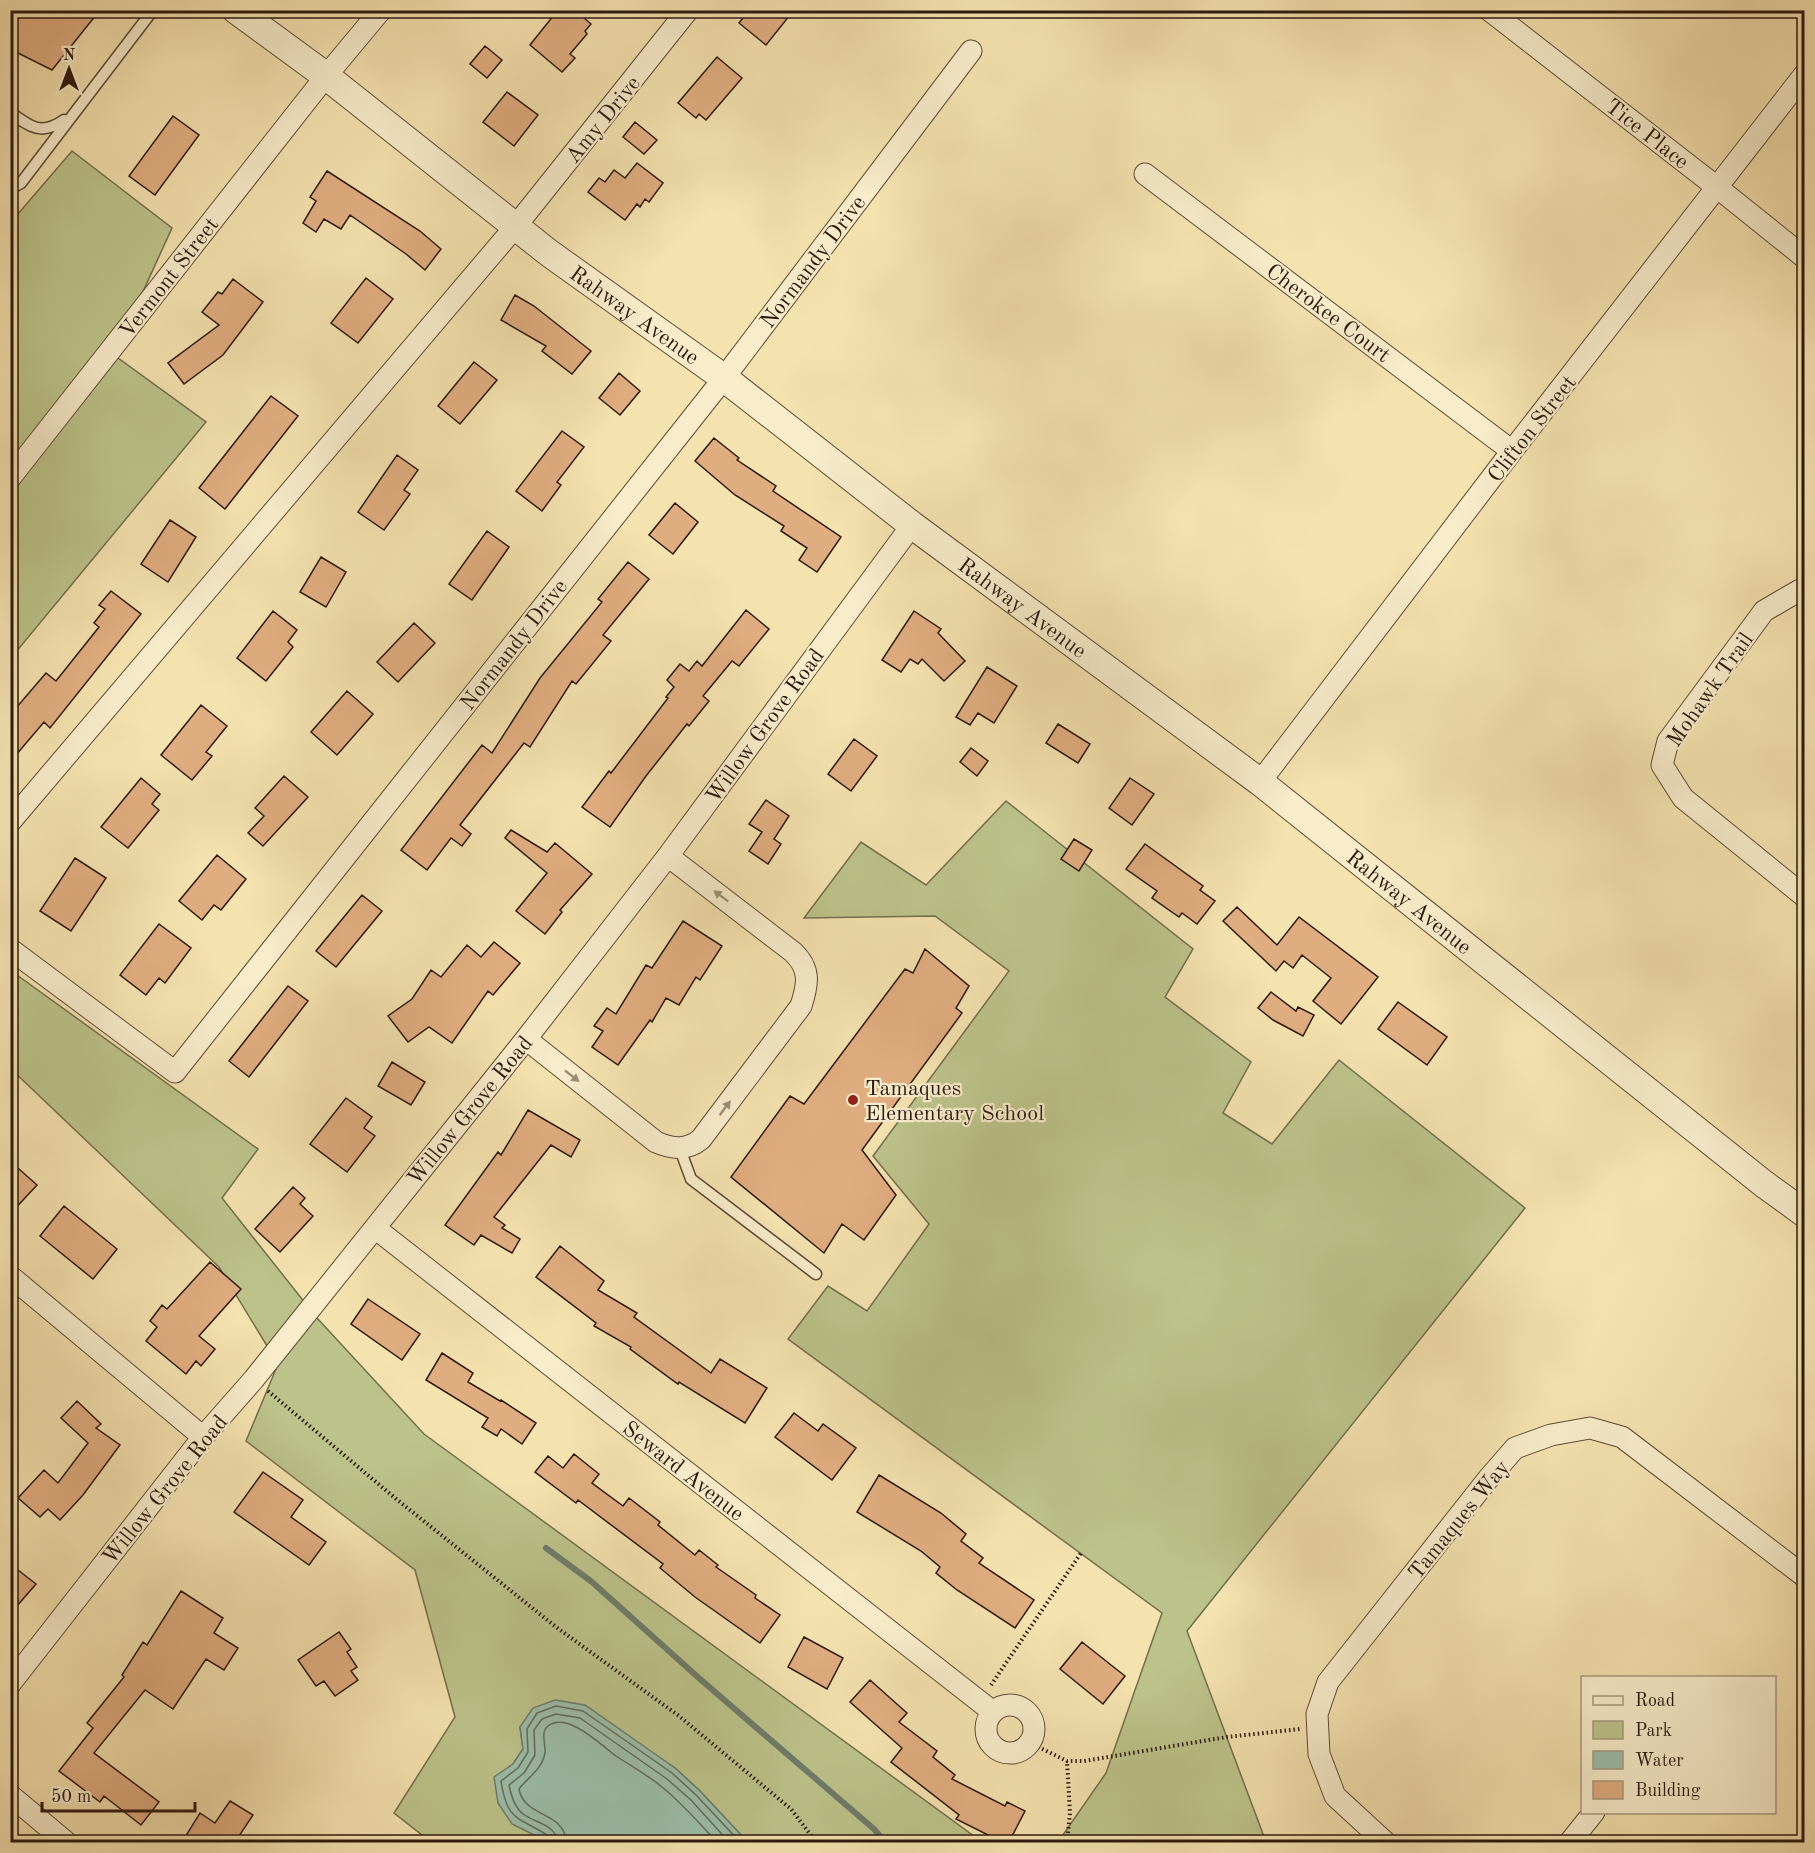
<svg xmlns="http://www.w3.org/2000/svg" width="1815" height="1853" font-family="'Old Standard TT',serif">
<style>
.green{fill:#bcc38a;stroke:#746e4c;stroke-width:1.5}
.water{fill:#9cbea9;stroke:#6f7c6b;stroke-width:1.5}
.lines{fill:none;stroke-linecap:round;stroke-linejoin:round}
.shore{stroke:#646c5c;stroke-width:1.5}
.stream{stroke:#6f7c6b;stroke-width:6}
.building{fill:#e0ad80;stroke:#2c190f;stroke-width:1.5}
.service-casing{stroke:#5e4b37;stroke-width:13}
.minor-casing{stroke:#5e4b37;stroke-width:23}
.tertiary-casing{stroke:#5e4b37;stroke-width:29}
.path{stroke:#2c190f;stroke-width:4;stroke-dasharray:1.5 3;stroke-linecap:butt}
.service{stroke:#f8eccb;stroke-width:10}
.minor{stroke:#f8eccb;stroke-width:21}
.tertiary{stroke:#f8eccb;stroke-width:27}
.oneway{fill:#9c8d76}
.poi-dot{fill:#8f2418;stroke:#f8eccb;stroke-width:2}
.labels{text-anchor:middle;stroke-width:4.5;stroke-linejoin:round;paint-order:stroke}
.street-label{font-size:22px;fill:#2c190f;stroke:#f8eccb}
.poi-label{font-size:22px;fill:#2c190f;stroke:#f8eccb;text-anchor:start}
</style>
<rect width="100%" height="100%" fill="#f4e2af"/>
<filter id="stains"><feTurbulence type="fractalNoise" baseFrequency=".00333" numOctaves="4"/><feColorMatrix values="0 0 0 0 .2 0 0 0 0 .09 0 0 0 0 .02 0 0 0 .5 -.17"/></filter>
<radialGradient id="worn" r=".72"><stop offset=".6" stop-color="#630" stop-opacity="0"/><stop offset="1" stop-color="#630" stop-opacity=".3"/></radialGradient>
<path class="green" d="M72,151L172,228L114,355L206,422L11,658V222Z
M1006,801L1193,949L1165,997L1251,1062L1223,1113L1272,1144L1339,1060L1525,1208L1187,1631L1266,1842H1058L1106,1773L1162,1613L788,1339L828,1286L867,1311L929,1224L873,1156L1009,971L935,916L804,918L861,842L926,885Z
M10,970L258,1149L222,1198L317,1318L424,1434L982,1842H751L743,1837L700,1791L675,1768L628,1737L520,1727L523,1749L513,1764L540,1837L548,1842H431L394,1813L455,1717L415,1570L246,1441L278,1364L219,1267L11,1069Z"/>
<path class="water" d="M555,1700L585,1705L675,1768L700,1791L743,1837L751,1842H548L512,1824L498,1803L494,1777L513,1764L523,1749L520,1727L533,1708Z"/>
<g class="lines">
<path class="shore" d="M550,1842L547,1835C517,1816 507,1821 501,1781L518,1768L528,1752L527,1729L537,1713L556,1706L583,1711L672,1773L696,1795L740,1842
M557,1842C556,1824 535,1823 523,1814C514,1807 511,1795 509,1785L524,1773L535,1755L534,1730L542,1719L556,1714L580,1718L667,1779L691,1800L729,1842
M566,1842C565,1811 524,1818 519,1789C527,1778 542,1770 545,1753C546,1745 540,1732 548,1726C567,1711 601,1745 616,1756C631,1766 648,1775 662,1787C682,1803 699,1823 717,1842"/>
<path class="stream" d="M546,1548L592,1582L700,1679L874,1829L885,1842"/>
</g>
<path class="building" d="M10,10H100L52,70L10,49Z
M558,10H575L591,24L585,31L587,34L570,54L575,58L562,72L530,45Z
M749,10H794L766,45L739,23Z
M485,46L502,60L487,78L470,64Z
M717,57L742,78L706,120L699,114L696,118L678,103Z
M507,92L538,115L514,146L483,122Z
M173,116L199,135L155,195L129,176Z
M635,122L657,140L644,154L623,137Z
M637,163L663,183L649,202L645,199L640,207L637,204L625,220L588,192L599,178L605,182L614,170L625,178Z
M327,171L420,231L441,249L425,270L406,254L350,215L341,229L324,219L316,232L303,223L316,201L310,197Z
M366,278L393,299L358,343L331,323Z
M233,279L263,302L223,355L184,384L168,363L219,325L202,312L218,292L222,294Z
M515,295L534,306L591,351L572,374L542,351L546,346L501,320Z
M474,362L497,380L460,424L438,406Z
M619,373L640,391L620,415L599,398Z
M271,396L298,416L225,509L199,488Z
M562,431L584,447L557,482L561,485L542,511L516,491Z
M714,438L739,458L737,460L776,486L773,491L841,537L817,572L799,560L807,548L781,531L784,526L735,495L695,461Z
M397,455L418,470L404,490L410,494L384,530L358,512Z
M675,503L698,522L673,554L649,535Z
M170,520L196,537L168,582L141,564Z
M487,531L509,547L472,600L449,584Z
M321,557L346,572L326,607L300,592Z
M628,562L649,579L603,635L611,641L576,684L572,681L530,747L524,743L460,825L471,834L462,846L451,838L427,870L401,850L482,745L492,753L540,678L602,602L598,599Z
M111,591L141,614L50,728L44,722L10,762V715L46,673L56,681L99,627L94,623L105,609L99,605Z
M746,610L769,629L739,666L732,661L703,696L709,701L689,726L687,724L646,776L610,827L582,807L609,771L611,773L668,698L666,697L674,687L667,680L680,664L689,671L697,661L702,666Z
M273,611L297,630L288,642L293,647L266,681L237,658Z
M914,611L941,629L938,633L965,661L944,681L922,659L918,664L910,659L901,672L882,660Z
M414,623L435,643L398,682L377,662Z
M987,667L1017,686L994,723L978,713L970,725L956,717Z
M347,691L373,714L337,755L311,732Z
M201,705L227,726L206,752L212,756L192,780L161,755Z
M1058,724L1090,744L1078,763L1046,743Z
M854,739L877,756L851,791L828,774Z
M971,748L988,761L977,776L960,762Z
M284,776L308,797L263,846L248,833L264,816L255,808Z
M141,778L160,794L152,804L159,810L128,848L101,827Z
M1130,778L1154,794L1132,825L1109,808Z
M766,800L789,816L774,839L781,844L768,864L749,851L762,832L749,824Z
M511,830L547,852L555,843L592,874L560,910L562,912L545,934L516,911L547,873L505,838Z
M1074,839L1092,850L1079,871L1061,859Z
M1145,844L1203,886L1200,890L1215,901L1197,924L1182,913L1179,917L1152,898L1157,891L1126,869Z
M217,855L246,879L221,910L214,905L202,920L179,901Z
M75,858L106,878L71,931L40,911Z
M362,895L382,911L336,967L316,951Z
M1237,907L1277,945L1299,917L1378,977L1341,1024L1313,1001L1331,978L1302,955L1293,968L1284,961L1276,971L1223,921Z
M683,921L722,946L700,980L696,977L679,1005L666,998L652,1022L650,1020L618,1065L592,1047L603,1031L594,1026L607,1008L616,1014L646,965L652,968Z
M159,924L191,948L165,983L159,978L146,995L120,975Z
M494,942L520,963L493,995L488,991L452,1043L429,1027L408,1042L388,1016L412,999L431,970L441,977L467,945L481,957Z
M925,949L969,986L956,1008L962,1013L862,1150L896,1195L864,1240L842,1224L824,1253L731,1177L790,1096L804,1104L905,969L913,973Z
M288,986L308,1001L249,1077L229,1061Z
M1271,992L1296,1011L1298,1007L1314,1015L1303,1036L1273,1020L1258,1008Z
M1398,1002L1447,1037L1427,1065L1378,1029Z
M392,1062L425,1082L411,1105L378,1086Z
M346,1098L372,1117L364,1128L375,1136L347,1172L310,1144Z
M528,1110L580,1140L571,1157L551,1145L494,1217L505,1225L502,1228L520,1239L512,1253L481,1235L474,1245L445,1225L498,1152L501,1155Z
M10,1161L37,1185L10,1214Z
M293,1187L305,1198L300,1204L313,1216L280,1252L255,1229Z
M64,1206L117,1249L93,1279L40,1236Z
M560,1246L604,1281L598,1290L637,1313L634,1317L711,1373L720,1359L767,1388L745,1423L679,1382L678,1384L630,1349L631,1347L594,1326L596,1323L536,1277Z
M210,1262L241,1289L199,1336L215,1349L201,1366L196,1361L186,1374L146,1341L157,1327L150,1321L162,1305L167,1309Z
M368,1299L420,1334L402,1360L351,1324Z
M442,1353L473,1373L468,1382L500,1401L501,1400L536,1423L522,1444L501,1429L497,1436L482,1427L488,1418L426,1380Z
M77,1401L101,1424L96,1428L120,1445L83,1495L60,1520L48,1509L40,1517L18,1498L44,1470L58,1483L88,1443L61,1418Z
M794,1413L818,1431L823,1424L856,1448L832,1480L775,1437Z
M574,1454L599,1474L592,1483L623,1506L629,1498L660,1522L658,1525L695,1555L699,1550L718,1565L716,1567L756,1595L755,1598L780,1615L760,1643L695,1597L660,1568L663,1564L578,1500L576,1503L535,1472L548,1456L563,1468Z
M263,1472L303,1500L291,1517L326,1542L309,1565L234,1512Z
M879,1475L941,1513L966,1534L961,1541L983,1558L979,1563L1034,1600L1015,1628L957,1590L936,1573L940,1567L921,1551L857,1512Z
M18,1570L36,1584L10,1614V1578Z
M181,1591L223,1618L214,1633L238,1648L224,1670L206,1659L173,1709L145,1690L94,1753L159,1802L141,1825L104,1796L100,1802L59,1771L93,1728L87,1723L124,1677L122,1675L143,1642L147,1645Z
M339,1632L351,1649L347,1652L357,1667L351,1671L358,1680L335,1696L324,1681L316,1686L298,1660Z
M804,1637L843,1658L827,1689L788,1667Z
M1082,1642L1125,1676L1103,1704L1060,1669Z
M870,1680L907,1713L899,1722L937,1751L933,1757L955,1775L952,1779L1005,1806L1007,1802L1025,1811L1009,1842H1002L956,1819L959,1815L891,1762L902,1748L850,1702Z
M230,1801L253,1815L235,1842H182L200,1813L215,1823Z"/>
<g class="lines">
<defs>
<path id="service" d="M10,112C30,127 41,136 64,120
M10,189L21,183L153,10
M680,1149L691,1179L816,1274"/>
<path id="minor" d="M1489,10L1718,188L1804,257
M1145,174L1512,451
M10,478L326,76L381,10
M1804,591L1800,590L1764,611L1668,741L1662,765L1683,798L1804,896
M1260,782L1512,451L1804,75
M10,822L515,227L688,10
M10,949L175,1072L724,378L971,51
M526,1039L656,1142C672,1149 687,1151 701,1139L801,1006C808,984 811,969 793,952L668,856
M375,1228L993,1712
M10,1276L203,1437
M10,1684L203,1437L254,1379L526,1039L668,856L912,525
M986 1729a24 24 0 1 1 48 0a24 24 0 1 1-48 0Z
M10,1795L66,1842
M1385,1842L1335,1796L1319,1754L1317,1714L1328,1682L1488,1479L1515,1448L1551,1435L1590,1428L1622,1437L1804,1576
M1570,1842L1594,1812"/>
<g id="tertiary">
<path id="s1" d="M236,10L326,76L549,253L724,378L912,525L1260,782L1764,1184L1804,1213"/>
</g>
</defs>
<use href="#service" class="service-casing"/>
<use href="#minor" class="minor-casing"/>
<use href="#tertiary" class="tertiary-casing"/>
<path class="path" d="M268,1391L395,1498L556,1627L679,1716L791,1809L816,1842
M991,1685L1081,1553
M1030,1743L1067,1761H1084L1227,1737L1300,1729
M1067,1842L1070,1813L1067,1761"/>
<use href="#service" class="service"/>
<use href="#minor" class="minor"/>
<use href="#tertiary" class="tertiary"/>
</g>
<defs><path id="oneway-solid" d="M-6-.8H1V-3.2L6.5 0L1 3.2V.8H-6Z" transform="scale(1.5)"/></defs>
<g class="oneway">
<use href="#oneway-solid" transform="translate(721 896) rotate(-143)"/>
<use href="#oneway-solid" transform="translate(572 1076) rotate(38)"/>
<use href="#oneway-solid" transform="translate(725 1108) rotate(-53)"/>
</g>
<circle class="poi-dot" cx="853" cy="1100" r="6"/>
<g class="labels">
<g class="street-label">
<text transform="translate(602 119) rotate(-51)" y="8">Amy Drive</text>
<text transform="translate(1648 133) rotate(38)" y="8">Tice Place</text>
<text transform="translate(812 261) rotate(-53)" y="8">Normandy Drive</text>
<text transform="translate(168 277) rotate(-52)" y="8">Vermont Street</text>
<text transform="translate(1329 312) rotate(37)" y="8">Cherokee Court</text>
<text dy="8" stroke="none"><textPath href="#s1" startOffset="502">Rahway Avenue</textPath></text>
<text transform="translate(1531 428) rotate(-52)" y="8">Clifton Street</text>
<text dy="8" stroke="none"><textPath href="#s1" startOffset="988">Rahway Avenue</textPath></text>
<text transform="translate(513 644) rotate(-52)" y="8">Normandy Drive</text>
<text transform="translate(1709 689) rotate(-55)" y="8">Mohawk Trail</text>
<text transform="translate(764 725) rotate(-54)" y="8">Willow Grove Road</text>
<text dy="8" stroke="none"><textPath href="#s1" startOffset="1474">Rahway Avenue</textPath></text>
<text transform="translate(469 1110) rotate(-51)" y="8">Willow Grove Road</text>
<text transform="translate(684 1470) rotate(38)" y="8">Seward Avenue</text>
<text transform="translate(164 1489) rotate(-51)" y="8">Willow Grove Road</text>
<text transform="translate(1458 1519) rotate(-51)" y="8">Tamaques Way</text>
</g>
<g class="poi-label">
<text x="865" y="1095">Tamaques<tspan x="865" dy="25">Elementary School</tspan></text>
</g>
</g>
<rect width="1815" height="1853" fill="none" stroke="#f4e2af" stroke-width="36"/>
<rect x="12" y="12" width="1791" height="1829" fill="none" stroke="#2c190f" stroke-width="3"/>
<rect x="18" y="18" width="1779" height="1817" fill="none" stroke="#2c190f" stroke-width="1.5"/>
<rect x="1581" y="1676" width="195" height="138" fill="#f8eccb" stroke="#a69880" stroke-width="1.5"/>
<rect x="1593" y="1696" width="30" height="9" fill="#f8eccb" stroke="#a69880" stroke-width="1.5"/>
<text x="1635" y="1706" font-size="18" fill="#2c190f">Road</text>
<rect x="1593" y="1721" width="30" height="18" fill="#bcc38a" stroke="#a69880" stroke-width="1.5"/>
<text x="1635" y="1736" font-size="18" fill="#2c190f">Park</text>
<rect x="1593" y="1751" width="30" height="18" fill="#9cbea9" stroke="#a69880" stroke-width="1.5"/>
<text x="1635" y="1766" font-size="18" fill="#2c190f">Water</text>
<rect x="1593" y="1781" width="30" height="18" fill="#e0ad80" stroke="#a69880" stroke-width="1.5"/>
<text x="1635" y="1796" font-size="18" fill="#2c190f">Building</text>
<g transform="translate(69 69)" stroke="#f8eccb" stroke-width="4.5" paint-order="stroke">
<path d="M0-4.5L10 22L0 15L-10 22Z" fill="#2c190f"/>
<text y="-9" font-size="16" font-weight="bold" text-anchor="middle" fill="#2c190f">N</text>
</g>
<path d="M42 1802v9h153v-9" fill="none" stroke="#2c190f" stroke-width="3"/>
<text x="51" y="1802" font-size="18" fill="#2c190f" stroke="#f8eccb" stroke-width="4.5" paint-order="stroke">50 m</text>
<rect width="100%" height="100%" filter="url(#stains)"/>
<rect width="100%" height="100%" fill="url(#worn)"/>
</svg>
